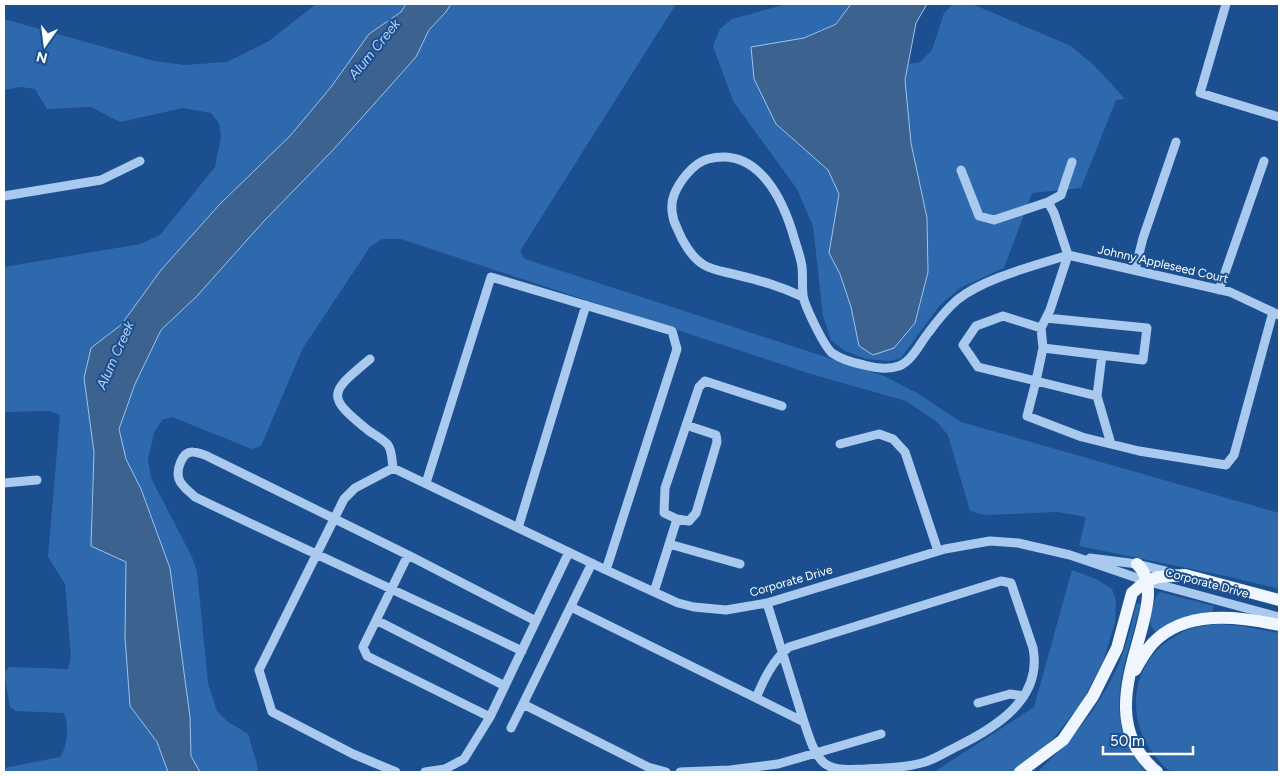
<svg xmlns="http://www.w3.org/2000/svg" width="1283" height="776" font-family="Figtree,sans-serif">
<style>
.green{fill:#2e69ad}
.water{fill:#3c6290;stroke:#9cc4f0}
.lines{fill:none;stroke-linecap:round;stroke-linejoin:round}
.minor{stroke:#a9c9ee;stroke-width:9}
.major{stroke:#f0f6ff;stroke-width:12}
.labels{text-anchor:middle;stroke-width:4;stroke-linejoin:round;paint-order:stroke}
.street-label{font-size:12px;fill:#fff;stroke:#1b4f8f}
.water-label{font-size:14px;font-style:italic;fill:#b5d3f5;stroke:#1b4f8f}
</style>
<rect width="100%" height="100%" fill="#1b4f8f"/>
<path class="green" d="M316,4H406L401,12L369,34L331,87L290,136L220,204L161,270L121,325L91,348L84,378L94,452L91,517L126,562L125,637L130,706L157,742L168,772H4V768L60,757C68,746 69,726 64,713L16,711L10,707L4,673L9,667L68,669L71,657L65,584L48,557L60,415L50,411L4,412V267L140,244L160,235L215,167L221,136L219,123L211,113L183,108L120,122L91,107L47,109L35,89L21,87L4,90V19L154,61L184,65L227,62L269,41Z
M451,4H676L520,251L525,259L884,376L917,393L961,422L1279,513V589L1226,576L1079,546L1086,517L1058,512L985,515L970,511L948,435L937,422L906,401L811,374L401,239H382L370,247L303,348L261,446L252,449L172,417L162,420L154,433L148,459L151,478L192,557L197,572L208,683L217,711L227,721L248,734L257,764L258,772H200L191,757L190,717L170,568L141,489L126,459L119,429L135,384L161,330L197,296L264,221L333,150L416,57L429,30L446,12Z
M787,4H851L836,23L804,38L751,47L754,79L776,124L828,170L839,194L829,253L840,274L851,307L859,346L915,323L928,272L927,218L911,143L905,80L908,64L920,62L932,50L944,13L953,4H972L1071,46L1095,66L1125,99L1116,100L1081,188L1032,193L1004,268L960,288L940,305L901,358L889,361L866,359L845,351L831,340L823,316L813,226L797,189L733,101L713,46L720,29L732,19Z
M1072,570L1096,579L1112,589L1116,601L1115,622L1103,662L1081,703L1054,738L1030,761L1013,772H934L1034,707Z
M1160,592L1214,606L1212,612L1186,616L1156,632C1144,624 1154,605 1157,594Z
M1138,603L1141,604C1126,663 1098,720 1146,772H1037C1076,737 1108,697 1125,647C1130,633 1132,619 1136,605Z
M1220,624L1242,626L1279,633V772H1171C1122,734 1123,660 1183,632C1195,626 1207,625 1220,624Z"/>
<path class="water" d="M406,4H451L446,12L429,30L416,57L333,150L264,221L197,296L161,330L135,384L119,429L126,459L141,489L170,568L190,717L191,756L200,772H168L157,742L130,706L125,637L126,562L91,546L94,452L84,378L91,348L121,325L161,270L220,204L290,136L331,87L369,34L401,12Z
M851,4H927L916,23L905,80L911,143L927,218L928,272L915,323L894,348L873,355L859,346L851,307L840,274L829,253L839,194L828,170L776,124L754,79L751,47L804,38L836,24Z"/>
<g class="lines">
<path class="minor" d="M1226,4L1200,93L1279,117
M961,170L979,216L994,220L1048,202L1054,213L1068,255L1050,310L1041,328L1043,348L1143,360L1147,328L1046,318
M4,196L101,180L140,161
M1048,202L1061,195L1072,162
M1068,255L1230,292L1279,315
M1135,270L1143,238L1176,142
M1219,290L1264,161
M803,297C780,286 762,281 737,275C727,272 714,271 704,265C692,258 682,241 677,228C672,219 670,205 674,195C679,182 693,163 708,159C759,146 784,201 795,241C798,250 801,259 802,267C803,276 802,286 803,295C804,305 824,346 832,353C841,359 854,363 864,365C875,368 888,370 899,366C912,361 920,343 929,332C937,321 947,309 957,300C984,278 1034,266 1068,255
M1041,328L1003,316L976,326L963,345L978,367L1036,381L1027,416L1082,437L1139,451L1226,465L1234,455L1273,312
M1043,348L1036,381L1097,396L1111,444
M370,359C329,393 325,396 369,431C375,435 384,440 388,445C392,450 392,461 393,468
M1097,396L1102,355
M840,444L879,434L893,439L905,452L938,551
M393,468L606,570L678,603L694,607L726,610L767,603L945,549L990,541L1018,543L1070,555L1146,581L1279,617
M393,468L355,488L344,499L259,670L272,712L353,754L396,772
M4,483L37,480
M426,483L491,277L672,331L677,349L606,570
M677,519L689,521L696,513L717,442L716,435L686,425
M518,528L586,305
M669,544L740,564
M408,555L205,455C201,454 197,452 193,452C182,451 176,470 179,479C181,486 190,492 195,497C303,549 413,598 522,651
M1090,558L1137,564L1174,573
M592,563L523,704L648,767L666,772
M1001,581L1011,583L1033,648C1043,699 995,728 956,747C946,752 935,759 925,762C906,768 884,768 865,769C852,769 835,772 824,763C813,753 809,736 804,722L756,698C764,679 773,660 789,647Z
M654,592L677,519L664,513L665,488L699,387L705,381L782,406
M767,603L804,722
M571,607L756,698
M376,620L505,686
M978,703L1010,694L1024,696
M490,717L367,656L363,647L408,555L536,621
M511,728L523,704
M425,772L445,769L464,759L490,717L569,552
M680,772L730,770L778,764L881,734"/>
<path class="major" d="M1137,564C1180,603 1078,707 1157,772
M1135,670C1140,661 1145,652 1152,644C1184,609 1238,616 1279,625
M1020,772L1063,740L1093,696L1117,648L1132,593L1146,581L1158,577L1185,575L1279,600"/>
</g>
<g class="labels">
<g class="street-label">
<text transform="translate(1163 264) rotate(13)" y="4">Johnny Appleseed Court</text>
<text transform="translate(791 581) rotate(-16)" y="4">Corporate Drive</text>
<text transform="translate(1207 583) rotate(15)" y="4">Corporate Drive</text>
</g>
<g class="water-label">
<text transform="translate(374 49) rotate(-51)" y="5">Alum Creek</text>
<text transform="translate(115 355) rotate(-66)" y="5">Alum Creek</text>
</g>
</g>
<rect width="1283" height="776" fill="none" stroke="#ffffff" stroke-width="10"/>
<g transform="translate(45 45) rotate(194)" stroke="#1b4f8f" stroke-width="4" paint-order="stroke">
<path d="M0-4L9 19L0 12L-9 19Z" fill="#ffffff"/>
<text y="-8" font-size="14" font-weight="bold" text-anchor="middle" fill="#ffffff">N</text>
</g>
<path d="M1103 746v8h90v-8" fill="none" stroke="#ffffff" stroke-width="2.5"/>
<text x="1110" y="746" font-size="15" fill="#ffffff" stroke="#1b4f8f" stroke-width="4" paint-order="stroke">50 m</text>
</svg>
